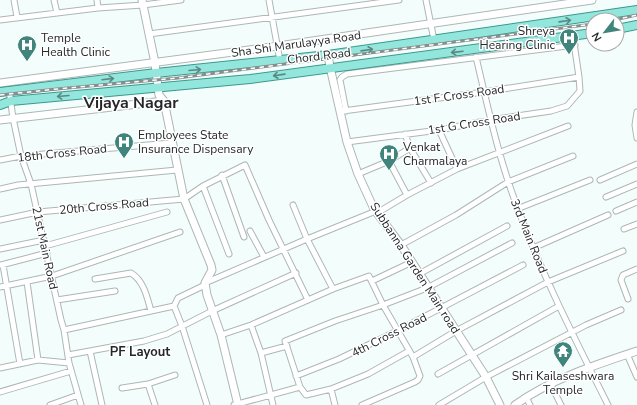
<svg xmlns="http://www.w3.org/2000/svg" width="637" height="405" font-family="'Nunito Sans',sans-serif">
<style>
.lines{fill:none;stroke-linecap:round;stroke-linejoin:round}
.street-casing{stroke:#adb7b5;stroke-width:7}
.secondary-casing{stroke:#adb7b5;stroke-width:9}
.primary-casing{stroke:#3d988d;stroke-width:10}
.street{stroke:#fff;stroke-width:5}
.secondary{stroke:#fff;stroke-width:7}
.primary{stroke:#93e6dc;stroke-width:8}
.rail-casing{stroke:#878e8d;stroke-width:3}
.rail{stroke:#fff;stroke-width:1.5;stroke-dasharray:4.5;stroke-linecap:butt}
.oneway{stroke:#5c8782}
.labels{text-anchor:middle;stroke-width:3;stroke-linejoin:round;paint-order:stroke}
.poi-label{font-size:12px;fill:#242828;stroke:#fff;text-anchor:start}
.street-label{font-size:12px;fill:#242828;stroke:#fff}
.neighbourhood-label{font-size:13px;font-weight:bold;fill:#242828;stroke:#fff}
.district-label{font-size:16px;font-weight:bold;fill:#242828;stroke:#fff}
</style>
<rect width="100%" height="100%" fill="#f3fefc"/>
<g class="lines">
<defs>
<path id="street" d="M14,0L17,17
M54,0L57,13
M97,0L98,8
M269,0L280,61
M426,0L434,40
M0,20L98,8L143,5L181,0
M149,34L399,0
M476,57C488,108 499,160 518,209C543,277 576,341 608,405
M9,90L13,118L21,156L31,184L61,320L64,330L69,363L81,405
M343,111L484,92L579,77
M346,111L340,80L342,77L347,74L575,45
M637,112L635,125L637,138
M439,130L457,169
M405,134L410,148L389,161L407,195
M347,142L439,130L490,120L551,111L567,106L580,91L579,77L573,36
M410,148L431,183
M0,160L21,156L171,143
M358,174L389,161
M222,175L244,237
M600,180L637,164
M203,186L229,254
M0,189L18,185L177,170
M606,197L637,184
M293,205L307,239L333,289
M517,209L590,180
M616,211L637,202
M377,213L407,195L457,169L568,126
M0,220L38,212L184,199L203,186L245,165L269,220L308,300
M624,229L637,224
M250,231L264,257
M401,245L456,215L508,182L573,156
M45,246L167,212
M533,248L608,215
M0,249L44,240
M1,265L47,253
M3,265L20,364
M419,274L507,226
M95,279L131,273C144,281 147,297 151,311
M372,281L412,262
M27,282L38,360
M205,283L307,239L376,211
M205,285L178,298L174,306L182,326L207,405
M0,287L52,276L180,232
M628,299L621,280L623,275L637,269
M57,300L115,291
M251,325L261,353L273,405
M64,330L174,306
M221,335L251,325L333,289L369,276L383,305L413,357L420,376L418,380L415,382L362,405
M90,351L102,405
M409,351L368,374L331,389L306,395L300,387L285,341L335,321L383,305L427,288L512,243
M261,353L287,346
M627,354L637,377
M68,355L144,341L167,334L212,311L296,273
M413,357L456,331L548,282L623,251
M0,368L38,360L69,363
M438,374L559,306
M296,376L339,359L397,331L523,265
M551,385L561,405
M122,388L148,384
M331,389L335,405
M0,392L71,371
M526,397L530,405
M50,405L78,395
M155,405L148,384L175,375
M234,405L300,387
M439,405L486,377L586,325L621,310"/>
<path id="secondary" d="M142,0L155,63L159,95L164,101L184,199L211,265L212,270L205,283L207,295L221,335L238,405
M328,55L330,67L347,142L358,174L374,209L401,245L486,377L500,405
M0,83L278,46L592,0
M0,120L164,101
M515,405C551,379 595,365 637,351"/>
<path id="primary" d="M617,29L637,25
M0,92L156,73L328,55L637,10
M0,105L11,101L250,79L593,33"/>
</defs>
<use href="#street" class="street-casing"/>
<use href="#secondary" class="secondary-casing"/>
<use href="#primary" class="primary-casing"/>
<use href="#street" class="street"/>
<use href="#secondary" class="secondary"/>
<use href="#primary" class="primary"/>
<defs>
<path id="rail" d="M614,20L637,15
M0,95L57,89L178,78L593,24"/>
</defs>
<use href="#rail" class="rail-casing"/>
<use href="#rail" class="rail"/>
</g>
<defs><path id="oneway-shaft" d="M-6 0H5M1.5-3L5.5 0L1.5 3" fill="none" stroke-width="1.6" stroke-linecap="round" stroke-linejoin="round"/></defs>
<g class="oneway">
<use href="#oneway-shaft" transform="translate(565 21) rotate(-8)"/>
<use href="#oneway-shaft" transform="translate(367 50) rotate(-8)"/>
<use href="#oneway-shaft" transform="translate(457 52) rotate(173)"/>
<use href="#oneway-shaft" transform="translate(195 70) rotate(-5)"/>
<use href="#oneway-shaft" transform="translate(279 75) rotate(172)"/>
<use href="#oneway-shaft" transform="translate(108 79) rotate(-7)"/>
<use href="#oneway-shaft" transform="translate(63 96) rotate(175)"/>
</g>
<defs>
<symbol id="hospital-pin" viewBox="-11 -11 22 30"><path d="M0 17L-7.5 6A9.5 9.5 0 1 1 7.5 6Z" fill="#3f857b" stroke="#fff"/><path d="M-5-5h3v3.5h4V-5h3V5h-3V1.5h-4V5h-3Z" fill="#fff"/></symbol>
<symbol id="temple-pin" viewBox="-11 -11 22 30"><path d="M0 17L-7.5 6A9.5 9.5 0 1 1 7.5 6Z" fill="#3f857b" stroke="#fff"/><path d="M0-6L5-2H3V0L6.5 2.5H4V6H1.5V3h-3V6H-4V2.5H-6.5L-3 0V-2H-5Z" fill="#fff"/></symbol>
</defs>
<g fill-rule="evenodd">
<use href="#hospital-pin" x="558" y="27" width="22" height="30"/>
<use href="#hospital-pin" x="16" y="34" width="22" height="30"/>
<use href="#hospital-pin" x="113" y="131" width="22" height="30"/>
<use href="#hospital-pin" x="378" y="143" width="22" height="30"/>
<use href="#temple-pin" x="552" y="340" width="22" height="30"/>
</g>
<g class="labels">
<g class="poi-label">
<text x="555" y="35" text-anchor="end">Shreya<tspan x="555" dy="14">Hearing Clinic</tspan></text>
<text x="41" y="42">Temple<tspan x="41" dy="14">Health Clinic</tspan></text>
<text x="138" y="139">Employees State<tspan x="138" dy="14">Insurance Dispensary</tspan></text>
<text x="403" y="151">Venkat<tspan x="403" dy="14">Charmalaya</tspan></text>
<text x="563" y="380" text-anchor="middle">Shri Kailaseshwara<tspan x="563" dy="14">Temple</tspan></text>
</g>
<g class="street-label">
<text transform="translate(296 44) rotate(-8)" y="4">Sha Shi Marulayya Road</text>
<text transform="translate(319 56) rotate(-7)" y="4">Chord Road</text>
<text transform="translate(459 95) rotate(-8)" y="4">1st F Cross Road</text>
<text transform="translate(474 123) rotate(-9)" y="4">1st G Cross Road</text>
<text transform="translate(62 153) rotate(-6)" y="4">18th Cross Road</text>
<text transform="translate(104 206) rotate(-5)" y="4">20th Cross Road</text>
<text transform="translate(529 236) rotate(68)" y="4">3rd Main Road</text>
<text transform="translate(45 248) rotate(78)" y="4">21st Main Road</text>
<text transform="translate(415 268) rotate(57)" y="4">Subbanna Garden Main road</text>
<text transform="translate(389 335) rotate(-27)" y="4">4th Cross Road</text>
</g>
<g class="neighbourhood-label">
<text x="140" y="356">PF Layout</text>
</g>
<g class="district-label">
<text x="131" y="108">Vijaya Nagar</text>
</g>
</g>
<g transform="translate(605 32) rotate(239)"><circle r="19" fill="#ffffff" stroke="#a7a9a9"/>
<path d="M0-3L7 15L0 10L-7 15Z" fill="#3f857b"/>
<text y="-6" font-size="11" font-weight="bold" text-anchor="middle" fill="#242828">N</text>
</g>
</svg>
